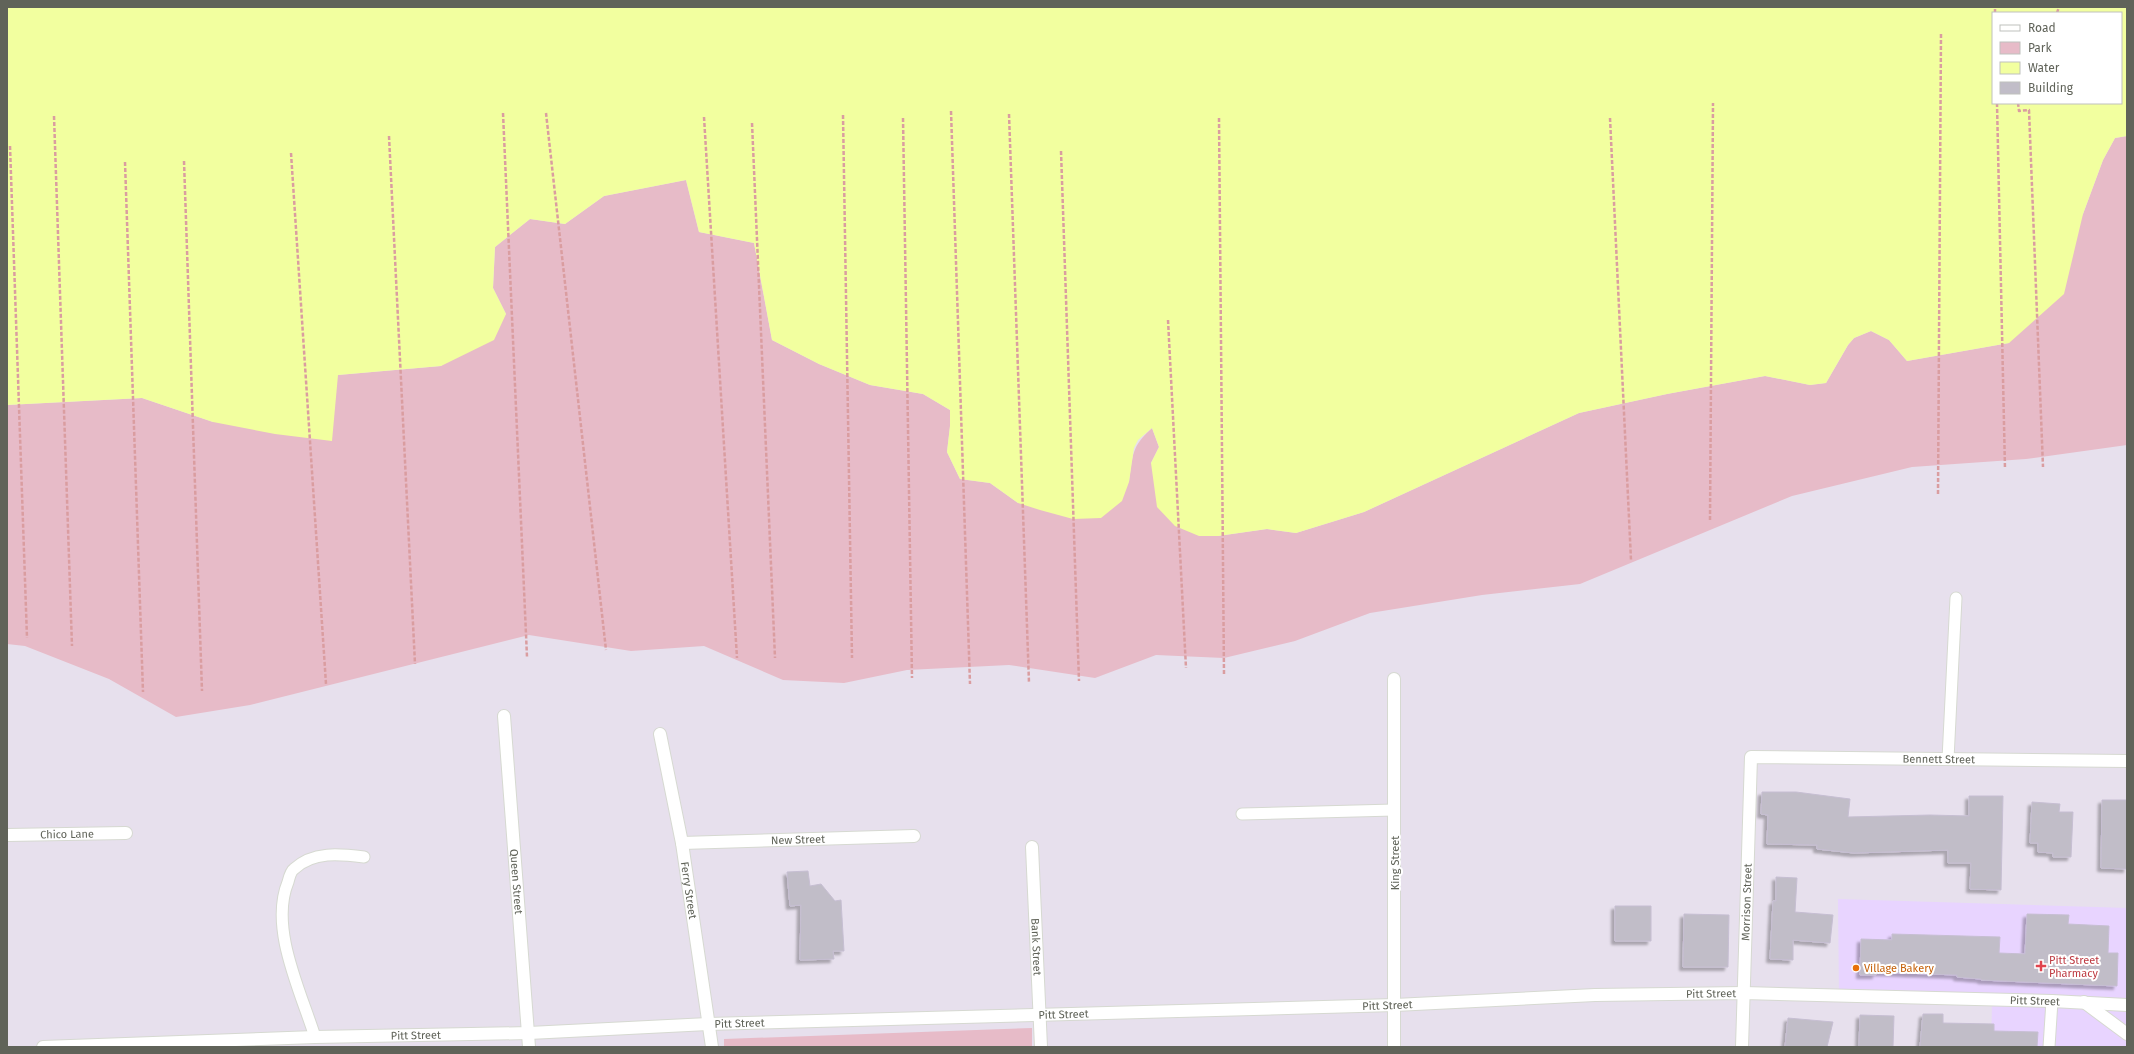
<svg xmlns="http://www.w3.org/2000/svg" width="2134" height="1054" font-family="'Fira Sans',sans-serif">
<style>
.commercial{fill:#e8d4ff}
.green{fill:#e7bbc8}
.water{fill:#f2ff9f;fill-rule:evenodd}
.building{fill:#c1bdc8;stroke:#c6bed2;filter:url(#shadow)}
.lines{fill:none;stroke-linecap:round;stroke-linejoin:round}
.service-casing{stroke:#d6d9d1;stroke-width:13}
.minor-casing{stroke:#d6d9d1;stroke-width:14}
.path{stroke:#da9da0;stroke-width:2.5;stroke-dasharray:4 2;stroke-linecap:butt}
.service{stroke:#fff;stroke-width:11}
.minor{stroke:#fff;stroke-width:12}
.health-dot{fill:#e0444e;stroke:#fff;stroke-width:1.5}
.food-dot{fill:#e8710a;stroke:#fff;stroke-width:1.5}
.labels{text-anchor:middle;stroke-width:4;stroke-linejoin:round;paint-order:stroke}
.street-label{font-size:11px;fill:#606359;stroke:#fff}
.health-label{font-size:11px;fill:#be3a42;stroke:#fff;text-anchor:start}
.food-label{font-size:11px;fill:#c56008;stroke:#fff;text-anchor:start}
</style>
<defs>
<filter id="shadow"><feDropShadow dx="-3.5" dy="3.5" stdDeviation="1" flood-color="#0004"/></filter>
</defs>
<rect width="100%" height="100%" fill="#e7e0ed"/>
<path class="commercial" d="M1838,899L2127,908V1047H1991L1992,1003L1839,998Z"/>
<path class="green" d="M2127,136V445L2026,459L1912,467L1792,496L1580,584L1482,595L1370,613L1295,641L1224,658L1156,655L1095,678L1009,665L907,670L844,683L783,680L704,646L631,651L529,635L250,705L176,717L109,679L25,646L7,644V405L142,398L213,422L338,375L441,366L506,314L493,288L495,247L530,219L565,224L604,196L686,180L699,232L754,243L772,340L819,364L870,385L923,394L950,410V426L947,452L960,479L990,483L1018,503L1129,482C1133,455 1131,447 1152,428L1159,447L1151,463L1218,536L1267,529L1296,533L1364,512L1579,413L1667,394L1765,376L1810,385L1826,383L1848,345L1854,338L1871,331L1889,340L1907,361L2009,343L2083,214L2103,160L2115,138Z
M1032,1028V1047H724V1039Z"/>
<path class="water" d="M7,7H2127V136L2115,138L2103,160L2083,214L2064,294L2009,343L1907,361L1889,340L1871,331L1854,338L1848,345L1826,383L1810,385L1765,376L1667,394L1579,413L1364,512L1296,533L1267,529L1218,536H1199L1175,526L1157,507L1151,463L1159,447L1152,428L1138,440L1134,448L1129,482L1122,501L1101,518L1073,519L1040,510L1018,503L990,483L960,479L947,452L950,426V410L923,394L870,385L819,364L772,340L754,243L699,232L686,180L604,196L565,224L530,219L495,247L493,288L506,314L494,340L441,366L338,375L332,441L275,434L213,422L142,398L7,405ZM1993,13H2121V103H1993Z"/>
<path class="building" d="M1762,792H1796L1850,799L1848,817L1930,815L1969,816V796H2003L2001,890L1970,889L1971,863H1948V850L1854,853L1817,849V845L1767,844L1768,815L1761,814Z
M2102,800H2127V869L2101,868Z
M2032,802L2060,804L2059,812H2073L2071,857H2053V853L2038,852V843H2030Z
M808,871L810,886L821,884L835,901L841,900L844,951H833L834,959L800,960L801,905L790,906L787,872Z
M1776,877L1797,878L1795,912L1833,915L1830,943L1793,940V960L1770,959L1773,901H1776Z
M1615,906H1651V941H1615Z
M1684,914L1729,915L1728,967H1683Z
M2027,914L2069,915L2068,924L2109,926L2108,953H2118L2117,986L1981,980V979L1957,977V975L1876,972V975H1860L1861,939L1892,940V934L2000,937L1999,953L2025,954Z
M1923,1014H1943V1023L1994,1024V1031L2038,1032L2037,1047H1920Z
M1860,1015L1894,1016L1893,1047H1859Z
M1788,1018L1833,1022L1827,1047H1785Z"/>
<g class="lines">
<defs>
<path id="service" d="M1948,759L1956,598
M1242,814L1394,810
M315,1037C301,992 269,928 288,882C289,878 291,871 294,869C313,851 340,854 364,857
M2049,1047L2052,1001"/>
<g id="minor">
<path d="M1394,679V1047"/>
<path id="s1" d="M504,716L529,1047"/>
<path id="s2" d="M660,734L682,843L712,1047"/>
<path id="s3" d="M7,835L126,833"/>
<path id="s4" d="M682,843L914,836"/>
<path id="s5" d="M1032,847L1041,1047"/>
<path d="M2084,1002L2127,1034"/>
<path id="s6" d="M43,1047L315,1037L529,1033L708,1024L1395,1005L1595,995L1744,993L2052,1001L2127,1005"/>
<path id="s7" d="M1742,1047L1751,757L2127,761"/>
</g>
</defs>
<use href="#service" class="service-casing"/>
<use href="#minor" class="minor-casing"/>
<path class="path" d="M1995,9V13
M2057,13L2059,7
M1997,103L2005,469
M2018,103L2019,111L2029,110L2043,467
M951,111L970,684
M503,113L527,657
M546,113L606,650
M1009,114L1029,683
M843,115L852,658
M54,116L72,646
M704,117L737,658
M903,118L912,678
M1219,118L1224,674
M1610,118L1631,560
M752,123L775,658
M389,136L415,664
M10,146L27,638
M1061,151L1079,681
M291,153L326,684
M184,161L202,691
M125,162L143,692
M1168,320L1186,668
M1938,494L1941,33
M1710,520L1713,103"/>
<use href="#service" class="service"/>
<use href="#minor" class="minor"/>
</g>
<path class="health-dot" d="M2039 960h4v4h4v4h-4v4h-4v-4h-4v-4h4z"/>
<circle class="food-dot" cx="1856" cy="968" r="4"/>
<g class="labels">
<g class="street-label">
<text dy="4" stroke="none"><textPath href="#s7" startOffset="478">Bennett Street</textPath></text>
<text dy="4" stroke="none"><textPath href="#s3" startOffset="60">Chico Lane</textPath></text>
<text dy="4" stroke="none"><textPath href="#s4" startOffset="116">New Street</textPath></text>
<text transform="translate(1395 863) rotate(-90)" y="4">King Street</text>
<text dy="4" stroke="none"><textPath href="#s1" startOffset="166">Queen Street</textPath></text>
<text dy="4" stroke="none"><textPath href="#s2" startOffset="159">Ferry Street</textPath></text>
<text dy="4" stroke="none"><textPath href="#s7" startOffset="145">Morrison Street</textPath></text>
<text dy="4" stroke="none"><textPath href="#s5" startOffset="100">Bank Street</textPath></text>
<text dy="4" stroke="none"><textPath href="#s6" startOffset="1669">Pitt Street</textPath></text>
<text dy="4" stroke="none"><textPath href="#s6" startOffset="1993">Pitt Street</textPath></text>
<text dy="4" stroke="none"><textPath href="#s6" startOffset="1345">Pitt Street</textPath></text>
<text dy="4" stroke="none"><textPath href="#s6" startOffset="1021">Pitt Street</textPath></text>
<text dy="4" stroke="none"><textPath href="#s6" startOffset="697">Pitt Street</textPath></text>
<text dy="4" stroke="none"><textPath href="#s6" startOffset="373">Pitt Street</textPath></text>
</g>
<g class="health-label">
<text x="2049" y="964">Pitt Street<tspan x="2049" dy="13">Pharmacy</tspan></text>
</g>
<g class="food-label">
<text x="1864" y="972">Village Bakery</text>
</g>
</g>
<rect width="2134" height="1054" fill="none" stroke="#606359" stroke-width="16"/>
<rect x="1992" y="12" width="130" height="92" fill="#ffffff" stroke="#bfc1bd"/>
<rect x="2000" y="25" width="20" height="6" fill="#ffffff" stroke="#bfc1bd"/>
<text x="2028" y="32" font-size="12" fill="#606359">Road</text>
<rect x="2000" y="42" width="20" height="12" fill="#e7bbc8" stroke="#bfc1bd"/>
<text x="2028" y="52" font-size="12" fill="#606359">Park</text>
<rect x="2000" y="62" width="20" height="12" fill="#f2ff9f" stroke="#bfc1bd"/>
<text x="2028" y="72" font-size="12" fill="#606359">Water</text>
<rect x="2000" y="82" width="20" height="12" fill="#c1bdc8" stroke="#bfc1bd"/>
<text x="2028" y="92" font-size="12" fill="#606359">Building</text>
</svg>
